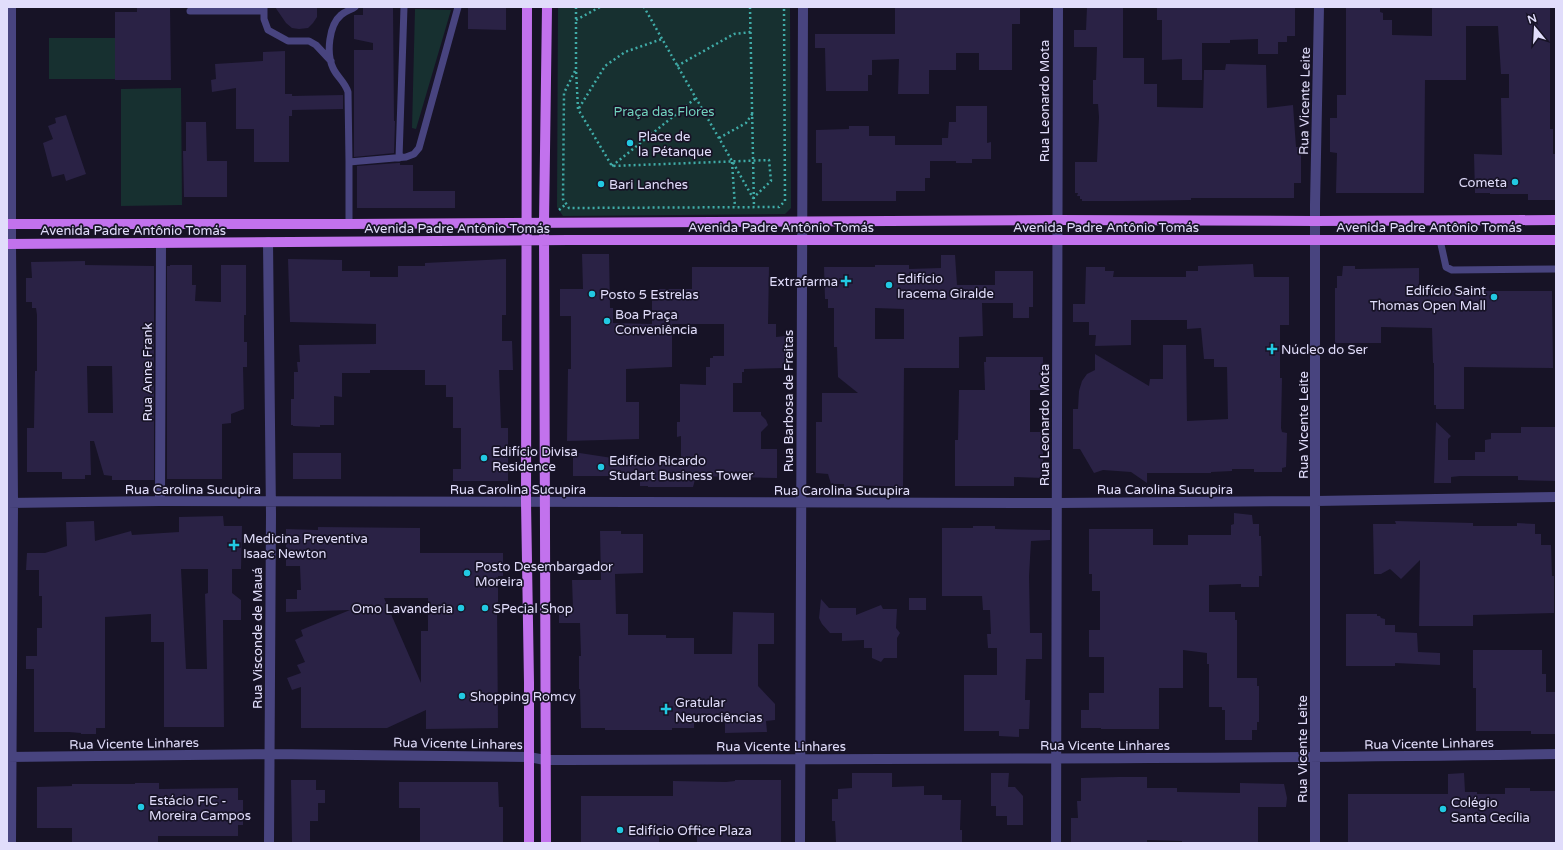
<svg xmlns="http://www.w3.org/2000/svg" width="1563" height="850" font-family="'Varela Round',sans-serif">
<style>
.green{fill:#173030}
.building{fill:#2a2245;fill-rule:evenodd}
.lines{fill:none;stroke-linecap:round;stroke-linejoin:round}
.path{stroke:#40aca8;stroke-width:2.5;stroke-dasharray:2 3;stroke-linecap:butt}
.service{stroke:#48447f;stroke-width:7}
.minor{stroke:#48447f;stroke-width:10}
.primary{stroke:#c272ed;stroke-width:10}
.poi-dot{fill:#22c9e2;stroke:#171326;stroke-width:1.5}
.labels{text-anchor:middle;stroke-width:3.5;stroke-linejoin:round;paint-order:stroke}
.street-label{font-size:13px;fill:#e1ddfb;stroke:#171326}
.park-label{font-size:13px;fill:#71d2bd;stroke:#171326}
.poi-label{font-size:13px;fill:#e1ddfb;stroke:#171326;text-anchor:start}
</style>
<rect width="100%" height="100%" fill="#171326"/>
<path class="green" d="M558,7H790L791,208L785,214L563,216L557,207Z
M415,9L451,10L416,129L412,128Z
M49,38H115V79H49Z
M181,88L182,205L121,206V89Z"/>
<path class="building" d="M137,7H170L171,80H115V12H137Z
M275,7H317V17L313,23L308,28L299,29L292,28L286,23Z
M363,7H393L394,121H395L394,153L354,157V50H373V43L354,39V15H363Z
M468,7L506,8V30L468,29Z
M895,7H1020V24H1012V70H979V53H956V70H929V94H898L899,59L872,60V75H868V91H826L825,48H815V34H895Z
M1087,7H1123V58H1144V84H1157V107L1203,108L1204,70H1225L1226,64L1266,65L1267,108L1293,105L1296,147H1301V183H1294V198H1191V200L1124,201H1082V199H1080V196H1077L1078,193H1075V162H1097L1099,117L1098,104H1093V80H1096L1097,47H1074V30H1086Z
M1157,7H1295V36H1287V42H1278V54H1258V39L1230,40V43H1202V80H1182V59L1162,60V20H1157Z
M1346,7H1380V12L1383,13V20H1392V35L1432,36V7H1550V129H1553V154H1556V200H1528V194H1490V193H1475L1474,154L1502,155L1501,98H1509V74H1501L1498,26H1466V80H1425L1424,193H1336L1337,153L1330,152V118H1337V95H1346Z
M285,51V94H292V96L343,95V109L292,110V116H289V162H254V129H236V88L212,92L211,80L216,79L215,64L263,61V52Z
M956,106H987V143L991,142V159H972V163H956V161H930V178H925V191H896V201H822V163H816V130L849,129V126H869V136H895V145H942V138H948L949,122H956Z
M66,115L86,174L66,181L64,174L52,177L43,143L53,139L48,126L56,123L55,118Z
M186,122H206L207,161H227V197H184L183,151H186Z
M398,163H400V165H413V191H455V208H357V166Z
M582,254H609L610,308H613V323L652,324V289H692V267H769L768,324H776V337L786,336V368L744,369V372H742V383H733V412H761V415L766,420L768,425L761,432V449H777V478L696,476L693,487H648V486H640V476H573V452L645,463L681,462V436L677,437V422H680V384L706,385V367H710V358H713V356H724V324H672V367L626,369V402H639V439L567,441L568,369H571V316H560V289H583Z
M941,255H955L957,285H995V271H1033V307H1029V318H1013V303H982L983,336L959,337V368H904L903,487L856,485V487H844V484H831L828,474L816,473V422H822V393H858L838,377L837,347H834V308H828V299H825L824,267H875V265H909V269L941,268ZM875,308L904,309V339H875Z
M288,259L342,260V271H370V277H398V266H425V263L506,259V315H502V341H512L513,370H499L501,428H508V481H453V469H461V428H453V397H446V385H425V370H370V373H342V397L334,396V425H320V427L293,426V425H291V399H294V372H298L297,362H300L299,345L376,344V324L290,322Z
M85,261V265L154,266V480H112V476L104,475L94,441H90L91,475H85V479H62V472H27V428H34L35,371H37V315L36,308H32V302H26V278H32L31,262ZM87,366H112L113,413H88Z
M1253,264L1254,277H1289V325H1280V378H1282L1281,428L1282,432L1287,433L1286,467L1282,468V472H1254V469H1232V471L1211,472V473H1147V483L1131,472L1103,470L1094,473L1080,449H1073V409H1078L1079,391L1082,381L1087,374L1095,370V354L1149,386L1150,379H1163V345H1186L1187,421L1228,419L1227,367H1214V359H1204L1201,328L1187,329V320H1131V345L1095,346L1096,335H1089V322H1073V304H1085L1086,267H1105V271H1114L1113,277H1186V271H1198V266Z
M170,265H192V285H196L195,301L221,302V265H246V315H244V342H247V367H243L244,409L231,414V423L222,424V479H167V266H170Z
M1343,266H1355V269L1419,268V291H1552L1553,368L1464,367V409H1436V405H1434V363H1433L1432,328L1381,327V343H1335V288H1337V276H1342Z
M986,357H1043V390H1030V432H1043V478L1014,477V486H955V440H958L959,390H985L984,362H986Z
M1436,422L1451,436L1448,439V460H1475V452H1485V440L1491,439V433H1521V427H1556V481L1518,480V476H1460L1451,477V483H1434Z
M293,453H341V479H293Z
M1234,513L1252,515L1253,524H1259V536H1261L1262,576H1259V587H1241V584L1209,585V612H1235V620H1237V678H1257V686H1259V722H1257V730H1252V740H1225V710H1222V707H1209V664H1207V653L1183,650V688H1159V729H1101V728H1081V710H1089V693H1104V657H1089V630H1100V591H1092V574H1089V529H1153V545H1188V535H1231V525L1234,524Z
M223,516L224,526H242L241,569H232V593L241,600V620H223L224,727H164V642H151V614L105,617V728H96V734H81V733L69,732H34V669H26V656H37V628H42V596H39V570H26L27,553H45L67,546L66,522L94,521L95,541L131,531L132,535L179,532V517ZM181,569H208V593L205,594L207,669H186Z
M1395,521L1473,523V526H1517V523L1535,524V534H1541V545H1551L1552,576H1554V613L1473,615V626H1419L1420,560L1401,579L1390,569L1381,574H1374L1373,524H1396Z
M973,526H995V529L1050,530V540L1031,541L1029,576L1030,633H1042V659H1026L1025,700H1030L1029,729H1019V737L999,736V731H964V675H997V648H988L987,634H991L990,610H983L982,596H942V528H973Z
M318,527L420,528V553H503V576H498V603L497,602L498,728L426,729V710L387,728H301V687L292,690L287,678L301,673L297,665L305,662L295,640L303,636L301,630L350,610L286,612V599H297V590H301L300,566H286V529L318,530ZM384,598H428V631H421V683Z
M600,531H621V534H643V573L615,574L616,614H628V635H666V638H694V654H732L733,612L774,613V644H758V686L775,704V720L766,721L767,732L725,733V722H694V728H672V730H605V728H581L580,689H579V656H581L580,623H559V609H573L572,580H601Z
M909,598H926V610H909Z
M821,599L829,608H856V615L881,605L883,609H897L896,628L900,633L897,638V658H884L881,662L872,658V648H864V640L842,641V633H830L822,624L819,618Z
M1346,614H1377V616H1380L1381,618L1385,619V625H1395V632L1417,633L1418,652L1440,653V665L1395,663V666H1346Z
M1473,650H1542V674H1546V692H1556V734H1531V731H1476V688H1473Z
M852,773H892V787L924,786V795H942V800H961L960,830H962V843H836L835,821H832V799H838V789L852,788Z
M991,773H1009L1008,787H1015L1023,796V825H1007V816H996V806H991Z
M1464,773L1465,792H1477V794H1505V788H1530V791H1556V843H1348V794H1448V774Z
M1118,777H1147V788H1177V792L1240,793V783L1284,784L1287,798L1286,807H1258V843H1182V841L1147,840V843H1071V818H1078L1077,801H1081V778Z
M291,780H316V790H325V803H318V821H310V842H292Z
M735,780H781V843H697V830L659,831V843H581V796H673V781L726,782L735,781Z
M399,782H498L499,807H503V843H420V808H399Z
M135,783H159V789L238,788V800H243V825H238V836H158V843L72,842V828H37V787L72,786V784H135Z"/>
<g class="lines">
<path class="path" d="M576,7V69L578,109L612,166L769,160L771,181L753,198C717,134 680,71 644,7
M750,7L754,207
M576,20L600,7
M677,66L734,34L751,32
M575,71L564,93L563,199L569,208L779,207L785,201L784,7
M579,108L605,66L625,52L662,39
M719,138L746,123L753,113
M732,162L735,207
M612,166L696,98
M559,210L566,204"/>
<path class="service" d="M264,7V19L268,30L288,41H309L316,45L331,61
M190,11H264
M399,158L404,7
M349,162L348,92C345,82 337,77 333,68C326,53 329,25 341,15C345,11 351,10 355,7
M349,224V162L406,157L414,154L419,148L458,7
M1440,240L1446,267L1452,270L1556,269"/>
<path class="minor" d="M11,7V244L13,503L11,843
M268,242L271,514L269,843
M160,501L161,243
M7,503L160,501L1058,503L1316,501L1556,497
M7,757L269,754L529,757L545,760C882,758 1219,760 1556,754
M800,843L803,7
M1056,843L1058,7
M1315,843V204L1319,7"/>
<path class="primary" d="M527,7L526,502L529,682V843
M7,224H349L1057,220L1315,221L1556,220
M7,244L568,240H1556
M546,843L544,223L547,7"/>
</g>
<g class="poi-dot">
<circle cx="630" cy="143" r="4"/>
<circle cx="1515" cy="182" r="4"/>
<circle cx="601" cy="184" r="4"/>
<path d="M844 275h4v4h4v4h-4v4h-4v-4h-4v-4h4z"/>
<circle cx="889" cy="285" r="4"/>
<circle cx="592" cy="294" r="4"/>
<circle cx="1494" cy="297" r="4"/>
<circle cx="607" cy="321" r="4"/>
<path d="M1270 343h4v4h4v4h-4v4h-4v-4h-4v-4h4z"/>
<circle cx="484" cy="458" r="4"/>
<circle cx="601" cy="467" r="4"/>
<path d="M232 539h4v4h4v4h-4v4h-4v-4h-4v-4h4z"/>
<circle cx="467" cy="573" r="4"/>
<circle cx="461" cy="608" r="4"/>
<circle cx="485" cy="608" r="4"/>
<circle cx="462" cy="696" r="4"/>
<path d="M664 703h4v4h4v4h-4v4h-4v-4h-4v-4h4z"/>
<circle cx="141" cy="807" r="4"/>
<circle cx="1443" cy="809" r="4"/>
<circle cx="620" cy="830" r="4"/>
</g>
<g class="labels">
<g class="street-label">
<text transform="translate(1044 101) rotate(-90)" y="5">Rua Leonardo Mota</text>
<text transform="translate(1304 101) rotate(-89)" y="5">Rua Vicente Leite</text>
<text x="781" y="232">Avenida Padre Antônio Tomás</text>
<text x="1106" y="232">Avenida Padre Antônio Tomás</text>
<text x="1429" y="232">Avenida Padre Antônio Tomás</text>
<text x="457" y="233">Avenida Padre Antônio Tomás</text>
<text x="133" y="235">Avenida Padre Antônio Tomás</text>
<text transform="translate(147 372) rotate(-90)" y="5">Rua Anne Frank</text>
<text transform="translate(788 401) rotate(-90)" y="5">Rua Barbosa de Freitas</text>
<text transform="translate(1044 425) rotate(-90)" y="5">Rua Leonardo Mota</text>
<text transform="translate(1303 425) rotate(-90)" y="5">Rua Vicente Leite</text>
<text x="193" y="494">Rua Carolina Sucupira</text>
<text x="518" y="494">Rua Carolina Sucupira</text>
<text x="1165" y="494">Rua Carolina Sucupira</text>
<text x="842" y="495">Rua Carolina Sucupira</text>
<text transform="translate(257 638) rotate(-90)" y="5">Rua Visconde de Mauá</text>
<text transform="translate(134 743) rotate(-1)" y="5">Rua Vicente Linhares</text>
<text transform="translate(458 743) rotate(1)" y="5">Rua Vicente Linhares</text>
<text transform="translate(1429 743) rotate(-1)" y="5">Rua Vicente Linhares</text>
<text x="1105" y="750">Rua Vicente Linhares</text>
<text x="781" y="751">Rua Vicente Linhares</text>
<text transform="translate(1302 749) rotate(-90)" y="5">Rua Vicente Leite</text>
</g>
<g class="park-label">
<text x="664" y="116">Praça das Flores</text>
</g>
<g class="poi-label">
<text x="638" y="141">Place de<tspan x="638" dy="15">la Pétanque</tspan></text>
<text x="1507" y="187" text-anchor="end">Cometa</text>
<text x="609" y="189">Bari Lanches</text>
<text x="897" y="283">Edifício<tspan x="897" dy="15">Iracema Giralde</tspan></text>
<text x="838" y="286" text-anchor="end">Extrafarma</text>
<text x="1486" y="295" text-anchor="end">Edifício Saint<tspan x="1486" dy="15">Thomas Open Mall</tspan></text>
<text x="600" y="299">Posto 5 Estrelas</text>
<text x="615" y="319">Boa Praça<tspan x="615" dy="15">Conveniência</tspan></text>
<text x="1281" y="354">Núcleo do Ser</text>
<text x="492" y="456">Edifício Divisa<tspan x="492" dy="15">Residence</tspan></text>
<text x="609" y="465">Edifício Ricardo<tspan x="609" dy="15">Studart Business Tower</tspan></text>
<text x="243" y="543">Medicina Preventiva<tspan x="243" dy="15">Isaac Newton</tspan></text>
<text x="475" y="571">Posto Desembargador<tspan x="475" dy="15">Moreira</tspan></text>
<text x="453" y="613" text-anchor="end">Omo Lavanderia</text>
<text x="493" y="613">SPecial Shop</text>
<text x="470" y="701">Shopping Romcy</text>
<text x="675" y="707">Gratular<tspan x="675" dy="15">Neurociências</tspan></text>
<text x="149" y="805">Estácio FIC -<tspan x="149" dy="15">Moreira Campos</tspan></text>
<text x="1451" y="807">Colégio<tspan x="1451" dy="15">Santa Cecília</tspan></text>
<text x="628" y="835">Edifício Office Plaza</text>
</g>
</g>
<rect width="1563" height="850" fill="none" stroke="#e1ddfb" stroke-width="16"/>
<g transform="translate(1535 28) rotate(342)" stroke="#171326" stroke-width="3" paint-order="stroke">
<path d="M0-3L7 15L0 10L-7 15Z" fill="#e1ddfb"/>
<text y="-6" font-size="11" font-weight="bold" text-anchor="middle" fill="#e1ddfb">N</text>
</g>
</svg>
